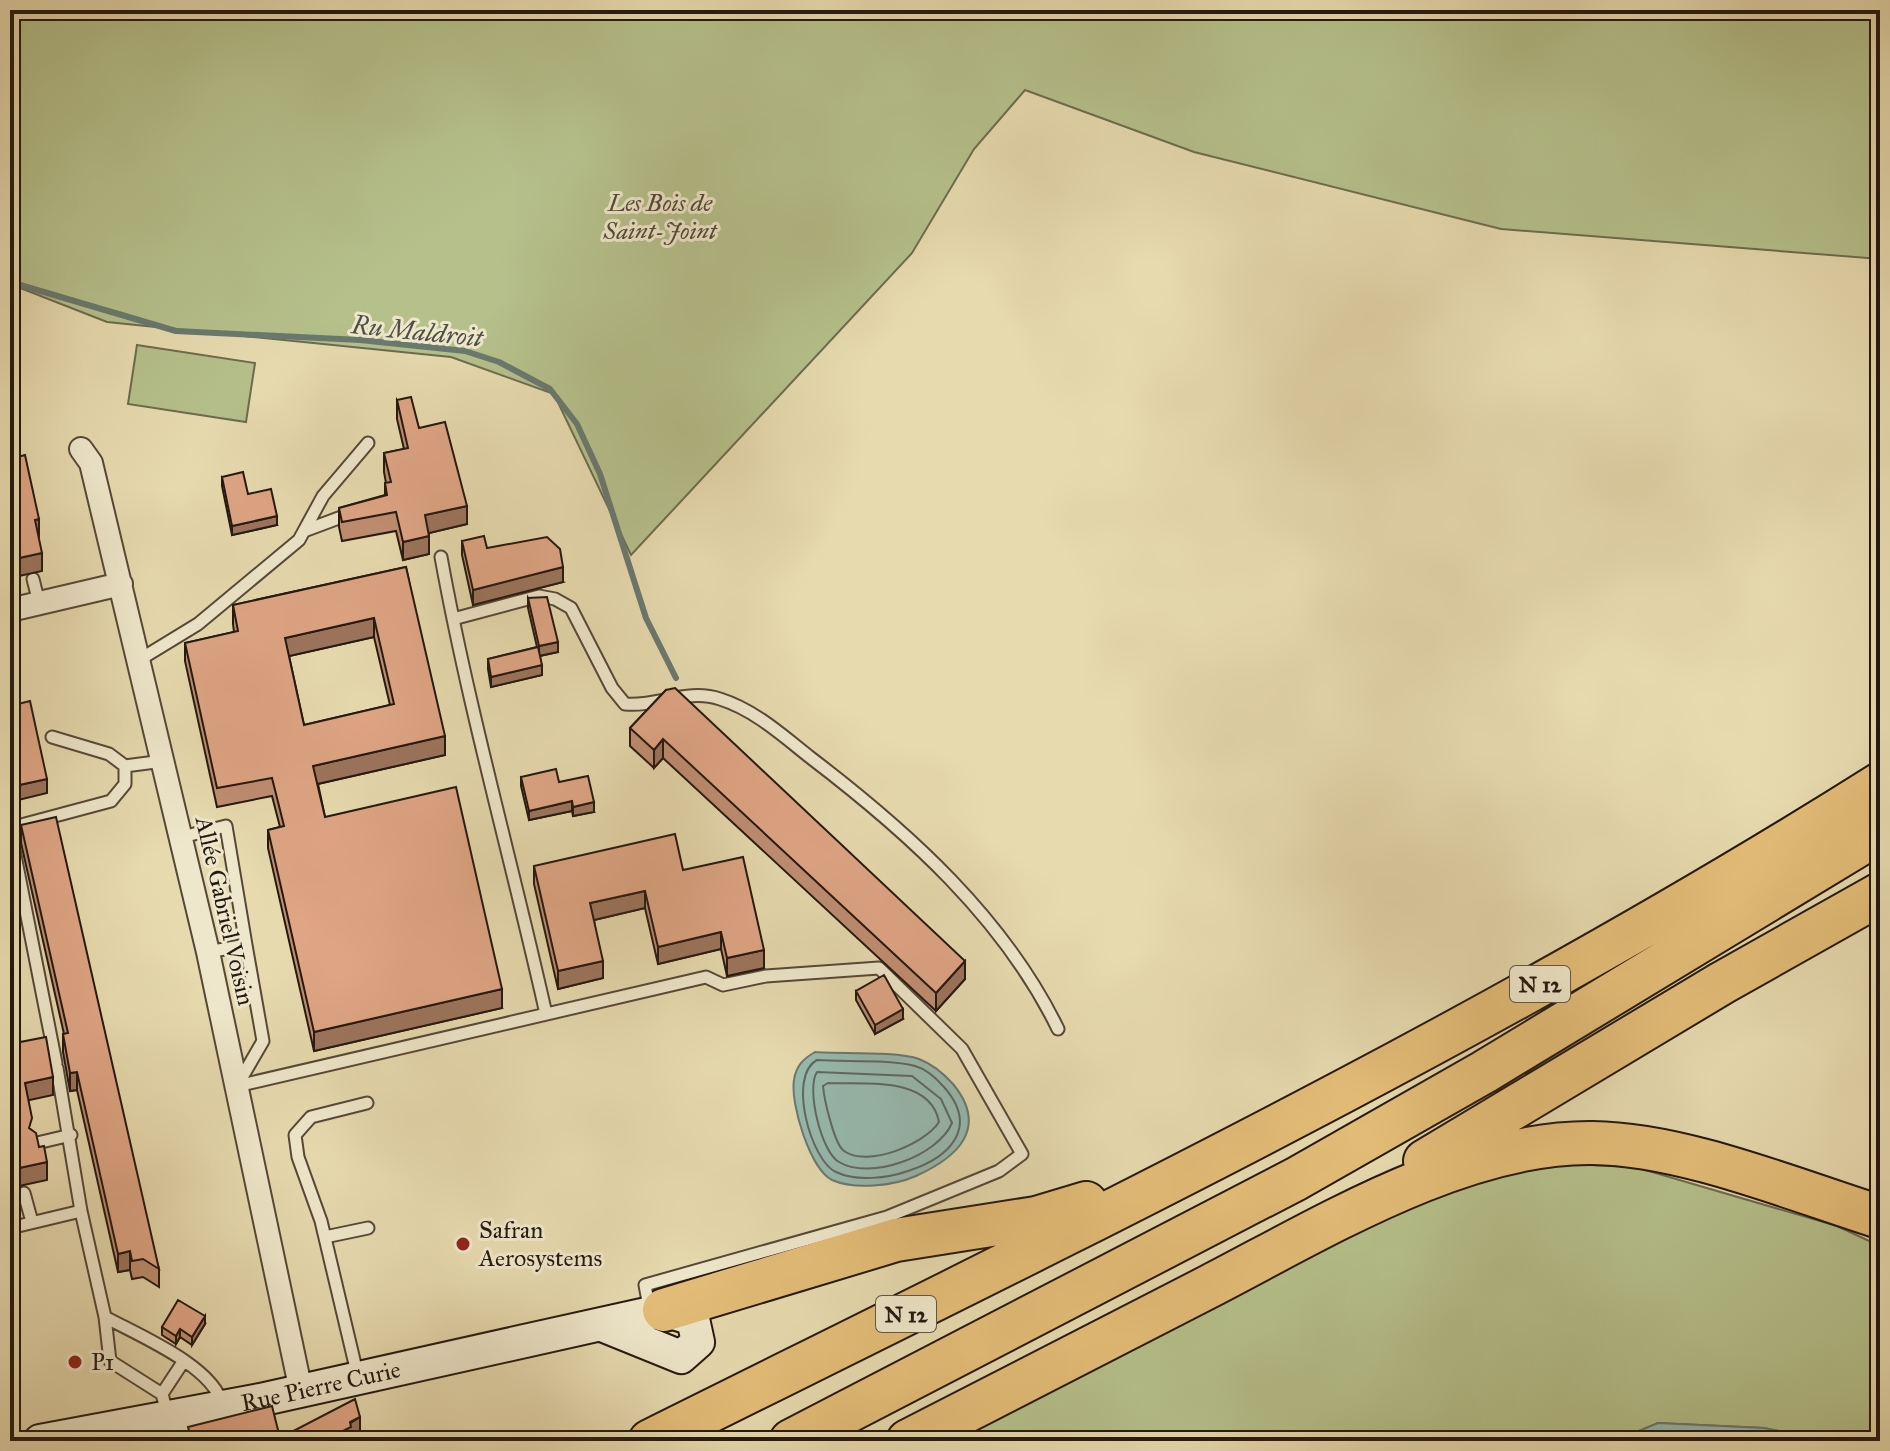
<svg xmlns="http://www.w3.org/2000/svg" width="1890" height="1451" font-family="'IM FELL Great Primer',serif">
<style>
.green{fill:#b5c08b;stroke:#6c6c4e;stroke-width:2}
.water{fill:#97bab0;stroke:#697970;stroke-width:2}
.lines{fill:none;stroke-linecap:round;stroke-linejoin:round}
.shore{stroke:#5e6960;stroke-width:2}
.stream{stroke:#697970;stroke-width:6}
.lane-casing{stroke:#554838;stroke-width:15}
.street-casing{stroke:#554838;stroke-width:26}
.secondary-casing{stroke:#241810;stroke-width:36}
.highway-casing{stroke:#241810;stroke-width:46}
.lane{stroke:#efe7cb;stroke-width:11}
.street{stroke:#efe7cb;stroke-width:22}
.secondary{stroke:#efe7cb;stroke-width:32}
.highway{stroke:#e4bd78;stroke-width:42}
.wall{fill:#c08e72;stroke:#241810;stroke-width:2;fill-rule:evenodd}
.shaded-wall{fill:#9c745d;stroke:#241810;stroke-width:2}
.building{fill:#dfa585;stroke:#241810;stroke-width:2;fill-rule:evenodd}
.poi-dot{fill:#8f2418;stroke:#efe7cb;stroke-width:3}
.labels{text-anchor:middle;stroke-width:6;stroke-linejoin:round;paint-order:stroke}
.shield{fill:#efe7cb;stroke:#615648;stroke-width:2}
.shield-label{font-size:22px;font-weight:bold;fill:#241810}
.park-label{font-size:24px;font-style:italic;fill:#504a35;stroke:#efe7cb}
.street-label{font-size:24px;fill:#241810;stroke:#efe7cb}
.poi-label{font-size:24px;fill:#241810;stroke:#efe7cb;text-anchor:start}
.water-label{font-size:26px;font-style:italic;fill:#4c5148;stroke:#efe7cb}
</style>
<rect width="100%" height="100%" fill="#e7daaf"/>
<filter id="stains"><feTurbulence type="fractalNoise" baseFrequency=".0025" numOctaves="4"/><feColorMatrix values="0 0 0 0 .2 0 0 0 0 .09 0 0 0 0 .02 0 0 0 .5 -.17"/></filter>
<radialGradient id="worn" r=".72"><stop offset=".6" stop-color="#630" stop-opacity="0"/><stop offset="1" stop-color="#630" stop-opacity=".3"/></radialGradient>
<path class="green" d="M10,10H1880V259L1501,229L1194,152L1025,90L974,149L912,253L631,555L554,394L451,357L107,322L10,284Z
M137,345L255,363L246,422L128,404Z
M1566,1164L1635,1167L1837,1226L1880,1246V1441H1827L1764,1428L1658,1423L1615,1441H946L1383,1219L1476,1180Z"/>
<path class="water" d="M815,1052C840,1054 897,1051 919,1059C932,1064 944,1074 953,1084C989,1128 958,1157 916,1176C893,1186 855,1190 832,1180C810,1169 790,1103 794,1080C796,1066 803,1059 815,1052Z
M1658,1423L1764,1428L1827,1441H1615Z"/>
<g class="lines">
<path class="shore" d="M817,1060C845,1062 888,1059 915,1066C926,1069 937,1079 944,1087C979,1127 951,1157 908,1171C888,1178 857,1182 836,1172C811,1161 787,1076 817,1060Z
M817,1072L912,1076L941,1099L952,1123C938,1156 870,1181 839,1162C821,1152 806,1088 817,1072Z
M828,1083C863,1085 930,1075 939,1122C925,1144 868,1168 844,1151C834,1144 824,1098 823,1086Z
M1636,1441L1660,1431L1762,1436L1788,1441"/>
<path class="stream" d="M10,282L176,331L360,340L465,351L499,362L550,389L577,424L600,474L646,618L676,678"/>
<defs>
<path id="lane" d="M304,531L352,513
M441,557C469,711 512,862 546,1014
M33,579L39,603
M453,619L539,596L555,599L571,608L612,688L625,704C658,707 687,688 720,699C755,710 783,736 811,758C908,832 1004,918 1058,1029
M139,660L198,624L299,540L323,496L368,443
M52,737L109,754L125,766L163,761
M10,828L111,801L125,784V766
M10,830L56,1063
M182,837L226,826L246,945
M208,952L246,945L263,1041L237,1086
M57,1068L81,1211L105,1317C138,1335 213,1366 222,1404
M237,1086L706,977L723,985L766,976L879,968L962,1049L1022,1154L999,1171L887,1217L645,1285L650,1312
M37,1143L71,1135
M24,1193L32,1222
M10,1228L81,1211
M325,1237L368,1228
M105,1317L110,1361L162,1394L168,1416
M358,1377L321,1221L298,1157L295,1135L311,1117L367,1103
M162,1394L183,1362"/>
<path id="street" d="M81,449L91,463L208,952L301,1391
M10,610L121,584"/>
<g id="secondary">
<path id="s1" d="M40,1441L260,1400L664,1310L693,1319L698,1342L681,1357L602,1325"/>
</g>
<path id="highway" d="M1425,1161L1722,983L1880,894
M664,1310L896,1240L1036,1218L1086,1203
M650,1441C1066,1234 1487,1032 1880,784
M791,1441L1296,1179L1484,1072L1880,832
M908,1441C1008,1389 1109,1338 1210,1286C1322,1228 1464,1141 1593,1143C1683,1144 1794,1190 1880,1217"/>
</defs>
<use href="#lane" class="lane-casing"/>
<use href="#street" class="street-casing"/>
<use href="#secondary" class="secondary-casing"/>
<use href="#highway" class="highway-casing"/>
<use href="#lane" class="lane"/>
<use href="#street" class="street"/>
<use href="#secondary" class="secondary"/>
<use href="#highway" class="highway"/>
</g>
<path class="wall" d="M397,400L419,428L467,524L429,533V554L403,560L396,531L342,541L339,527V508L385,495V483H386L384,472V453L404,449L397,419Z
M222,477L248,494L277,525L232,535L222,486Z
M462,541L487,548L563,582L473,605L462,555Z
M406,567L445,755L318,784L325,817L502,1008L314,1051L268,848V830L280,827L272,796L217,807L185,661V643L234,632L233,624V605ZM374,637L390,705L304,725L289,656Z
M528,598L558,652L540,656L542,675L491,687L488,669V659L537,647L528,608Z
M666,690L965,979L936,1011L663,758L654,768L630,746V728Z
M521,777L559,782L594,812L573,816L572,811L529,820L521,786Z
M21,825L159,1269V1287L143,1277L132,1279L130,1270L118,1272L77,1090L70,1091L63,1052V1034H64L21,843Z
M534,866L683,870L764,968L727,976L721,949L658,964L645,908L594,920L603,978L558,989L534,884Z
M856,991L903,1019L875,1034L856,1000Z
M205,1324L192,1345L180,1337L176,1344L162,1335V1327Z"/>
<path class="shaded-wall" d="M467,506V524L425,534V515Z
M277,516V525L232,535V526Z
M39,519V537L35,538V520Z
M429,536V554L403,560V542Z
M42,553V571L10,578V560Z
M563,567V582L473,605V590Z
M374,618V637L285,657V638Z
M558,642V652L539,656V646Z
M542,665V675L491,687V677Z
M445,736V755L313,785V766Z
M663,739V758L654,768V750Z
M47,779V793L10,802V787Z
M572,801V811L529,820V811Z
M594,802V812L573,816V807Z
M645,891V908L590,921V903Z
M721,932V949L658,964V947Z
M764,950V968L727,976V958Z
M603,961V978L558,989V971Z
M965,961V979L936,1011V993Z
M502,989V1008L314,1051V1032Z
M903,1009V1019L875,1034V1025Z
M77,1072V1090L70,1091V1073Z
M53,1077V1095L25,1101V1083Z
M47,1162V1180L10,1188V1170Z
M130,1251V1270L118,1272V1254Z
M205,1316V1324L192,1345V1337Z
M180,1329V1337L176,1344V1336Z
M360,1417V1436L351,1441H323Z"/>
<path class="building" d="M411,397L419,428L445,422L467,506L425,515L429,536L403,542L396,512L342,522L339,508L387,495L385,483L391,482L384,453L408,448L397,400Z
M25,455L39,519L35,520L42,553L10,560V459Z
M243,472L248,494L271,489L277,516L232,526L222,477Z
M484,536L487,548L547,537L560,549L563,567L473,590L462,541Z
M406,567L445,736L313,766L325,817L456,787L502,989L314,1032L268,830L284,826L272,778L217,788L185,643L238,631L233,605ZM374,618L394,704L304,725L285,638Z
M547,597L558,642L539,646L528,598Z
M538,647L542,665L491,677L488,659Z
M675,688L965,961L936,993L663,739L654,750L630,728L666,690Z
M30,701L47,779L10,787V706Z
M556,769L559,782L588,776L594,802L573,807L572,801L529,811L521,777Z
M56,817L159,1269L143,1259L132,1261L130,1251L118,1254L77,1072L70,1073L63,1034L68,1033L21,825Z
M675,834L683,870L743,857L764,950L727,958L721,932L658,947L645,891L590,903L603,961L558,971L534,866Z
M884,975L903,1009L875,1025L856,991Z
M10,1021L15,1043L46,1037L53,1077L25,1083L32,1118L29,1128L36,1133L39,1147L44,1146L47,1162L10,1170Z
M178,1300L205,1316L192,1337L180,1329L176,1336L162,1327Z
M355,1399L360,1417L350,1422L351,1427L323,1441H192L188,1427L272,1406L280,1438Z"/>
<g class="poi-dot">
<circle cx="463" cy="1244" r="8"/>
<circle cx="75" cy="1362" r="8"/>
</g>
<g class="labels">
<g class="shield">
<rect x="1510" y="966" width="60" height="36" rx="6"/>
<rect x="876" y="1296" width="60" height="36" rx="6"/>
</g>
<g class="shield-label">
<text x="1540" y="992">N 12</text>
<text x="906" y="1322">N 12</text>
</g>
<g class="park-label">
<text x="660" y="211">Les Bois de<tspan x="660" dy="28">Saint-Joint</tspan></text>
</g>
<g class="street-label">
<text transform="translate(225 911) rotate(77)" y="8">Allée Gabriel Voisin</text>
<text dy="8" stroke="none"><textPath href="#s1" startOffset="286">Rue Pierre Curie</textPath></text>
</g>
<g class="poi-label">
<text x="479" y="1238">Safran<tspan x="479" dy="28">Aerosystems</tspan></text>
<text x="91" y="1370">P1</text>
</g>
<g class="water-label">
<text transform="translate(417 331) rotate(6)" y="9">Ru Maldroit</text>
</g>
</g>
<rect width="1890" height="1451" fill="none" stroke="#e7daaf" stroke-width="40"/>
<rect x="12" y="12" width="1866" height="1427" fill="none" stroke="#241810" stroke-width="4"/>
<rect x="20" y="20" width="1850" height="1411" fill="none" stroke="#241810" stroke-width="2"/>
<rect width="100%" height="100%" filter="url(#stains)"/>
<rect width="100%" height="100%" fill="url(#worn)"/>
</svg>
